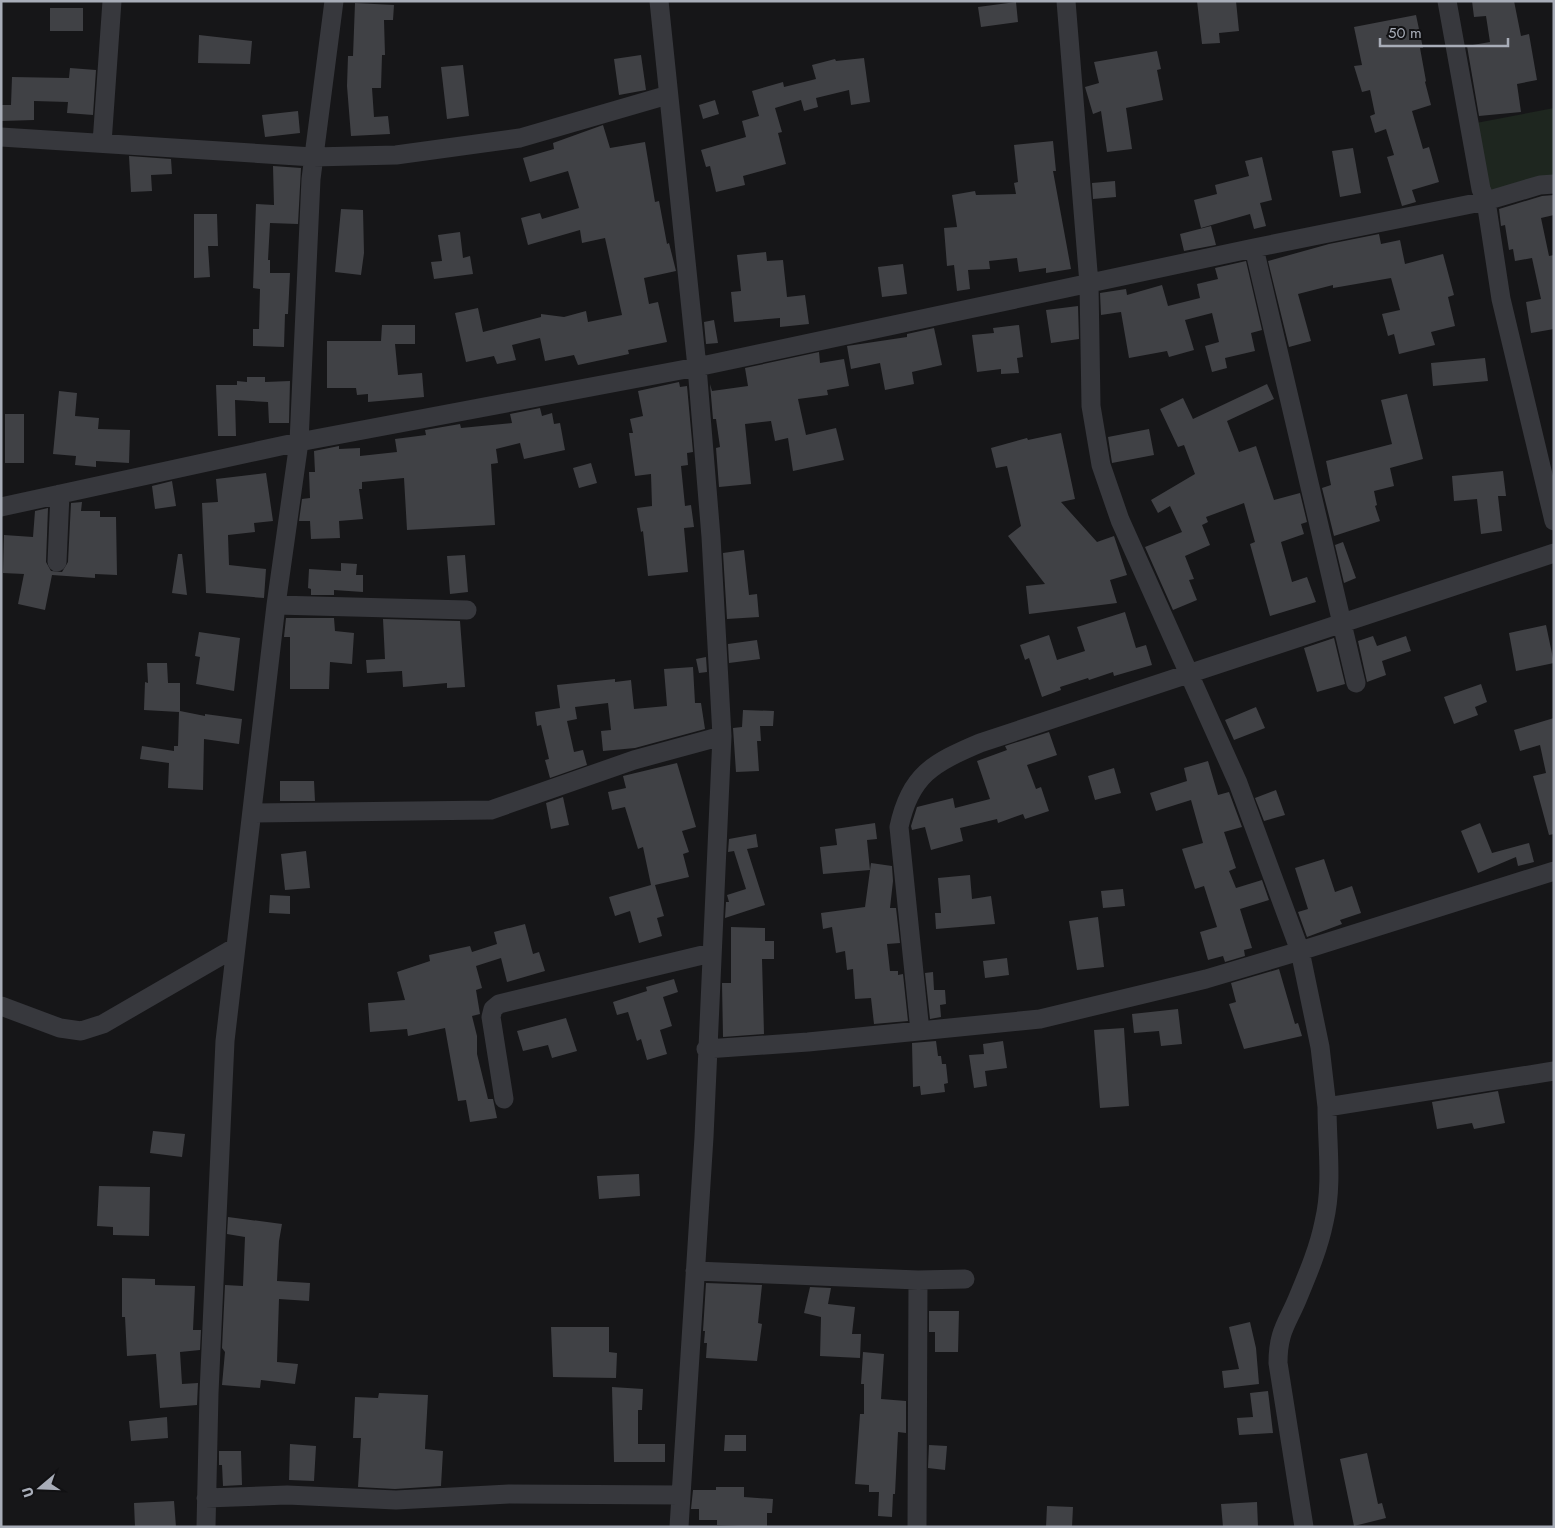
<svg xmlns="http://www.w3.org/2000/svg" width="1555" height="1528" font-family="Jost,sans-serif">
<style>
.green{fill:#1e261f}
.building{fill:#404145}
.lines{fill:none;stroke-linecap:round;stroke-linejoin:round}
.minor{stroke:#37383d;stroke-width:19}
</style>
<rect width="100%" height="100%" fill="#161618"/>
<path class="green" d="M1554,108V181L1491,195L1476,123Z"/>
<path class="building" d="M1197,1H1236L1239,31L1219,33L1220,43L1202,44Z
M1472,1H1514L1521,36L1529,34L1537,80L1517,84L1521,112L1479,116L1467,46L1490,42L1486,16L1474,17Z
M1016,2L1018,22L981,27L978,7Z
M355,3L394,5L393,20H384L385,55H382L381,88H372L374,117L388,116L390,134L351,136L347,86L348,56H353Z
M50,8H83V31H50Z
M1416,15L1423,48H1420L1426,81L1425,82L1431,105L1412,111L1423,149L1429,147L1439,182L1412,190L1416,202L1402,206L1387,157L1394,155L1386,129L1375,133L1370,116L1375,114L1370,90L1362,92L1354,66L1362,65L1354,27Z
M199,35L252,41L250,64L198,63Z
M1157,51L1161,69L1157,70L1163,100L1126,108L1132,149L1107,152L1101,111L1093,114L1085,87L1099,83L1094,62Z
M641,55L646,90L619,95L614,59Z
M864,58L870,102L851,105L849,90L816,98L818,107L804,111L801,100L775,108L782,132L778,133L786,164L743,176L745,185L716,192L710,166L706,167L701,150L746,137L742,121L759,116L752,91L783,82L784,87L816,79L812,65L835,59L836,61Z
M463,65L469,116L447,119L441,67Z
M70,68L96,70L93,115L67,113L68,102L34,101V120L1,121V105H11L12,77L69,78Z
M715,100L719,114L703,119L699,105Z
M298,111L300,133L265,137L262,115Z
M603,125L610,148L645,142L655,202L659,201L667,244L669,243L676,271L644,278L649,304L658,302L667,342L628,350L629,354L578,365L574,355L545,361L540,338L512,345L516,360L497,364L494,356L466,362L455,313L478,308L483,332L541,317V314L564,317L586,311L588,322L622,315L605,238L582,243L580,230L528,245L521,218L540,213L542,219L579,208L568,171L530,182L523,158L554,149L553,143Z
M1053,141L1056,171H1053L1071,269L1046,273V268L1019,272L1017,258L989,261L990,269L968,270L970,289L957,291L954,265L947,266L944,228L957,227L952,195L975,191L976,195L1016,194L1014,183L1018,182L1014,145Z
M1353,148L1361,193L1340,197L1332,151Z
M129,156L171,159L172,174L151,175L152,191L131,192Z
M1262,157L1272,200L1260,203L1266,226L1254,229L1250,214L1201,228L1194,200L1217,194L1215,185L1249,176L1245,161Z
M273,166L301,168L298,224L270,223L268,260H270V273H290L288,314H285L284,347L253,346V329H259L260,289L253,288L256,204L274,205Z
M1115,181L1116,197L1093,199L1092,183Z
M1554,195V215L1541,218L1549,256L1554,255V329L1531,333L1526,302L1541,299L1532,258L1515,261L1513,249L1509,250L1505,225L1501,226L1499,209L1542,196Z
M341,209L363,210L364,253L361,275L335,272Z
M194,214H217L218,246H208L210,277L194,278Z
M1211,226L1216,245L1184,251L1180,234Z
M460,232L463,258L470,256L473,274L434,279L431,262L442,261L438,235Z
M1379,234L1381,244L1400,240L1405,264L1443,254L1454,295L1448,297L1455,326L1431,332L1435,345L1399,354L1394,334L1388,336L1382,314L1400,310L1391,278L1333,288V285L1298,294L1311,341L1289,347L1268,261L1329,244Z
M766,252L767,261L783,260L787,297L805,295L809,324L780,327V318L734,322L731,292L741,291L737,255Z
M1246,261L1262,330L1251,333L1255,351L1225,358L1227,368L1212,372L1205,346L1219,342L1212,313L1185,320L1194,350L1169,357L1167,351L1129,358L1121,312L1101,315L1100,293L1126,289L1127,295L1162,285L1168,306L1200,298L1197,284L1218,279L1215,268Z
M903,264L907,294L882,297L878,267Z
M1078,306L1079,339L1051,343L1046,310Z
M714,320L718,343L706,344L704,322Z
M382,325H415V344H395L398,375L422,373L424,397L368,402V394L357,395L356,388H327V341H381Z
M1019,325L1023,357L1017,358L1019,373L1001,374V369L977,372L972,335L994,333L993,328Z
M934,328L942,365L912,372L914,384L885,390L880,363L851,369L847,346L907,337V334Z
M819,352L820,363L844,359L849,386L827,390L828,395L798,399L806,435L836,428L844,460L793,471L788,438L775,441L771,421L745,424L751,484L719,487L716,448L720,447L716,419H713L710,384L712,391L748,386L745,368Z
M1485,358L1488,381L1433,386L1431,363Z
M247,377H265V382L290,381L289,423H269L268,402L235,400L236,436H218L216,385H237V381L247,382Z
M679,382L680,387L687,386L693,452L687,453L688,465L681,466L685,506L691,505L694,527L684,528L688,572L648,576L643,531L641,532L637,508L652,506L651,474L635,476L629,433H633L630,419L643,416L638,391Z
M1267,384L1274,399L1227,421L1239,452L1256,446L1274,500L1300,493L1307,522L1301,524L1304,534L1281,542L1292,582L1307,577L1316,602L1270,616L1250,544L1255,542L1244,503L1206,517L1208,522L1202,525L1210,545L1185,556L1194,579L1189,580L1197,600L1173,610L1145,547L1182,532L1170,506L1158,513L1151,500L1195,474L1184,445L1178,447L1160,409L1183,398L1193,419Z
M59,391L77,393L75,416L99,418L98,429L130,430L129,463L96,461V467L75,465L76,456L53,454Z
M1407,394L1423,459L1390,468L1394,486L1374,491L1377,505L1375,506L1380,521L1334,536L1322,488L1331,485L1326,461L1392,444L1381,400Z
M540,408L542,416L552,413L554,424L560,423L565,450L524,459L520,443L496,449L498,463L491,464L495,525L407,530L404,478L362,482V489H359L363,519L339,521L340,538L311,539L310,521H299L302,499L310,498L309,472H315L314,451L339,446V449L360,448V456L397,452L395,439L426,435L425,430L460,424L461,428L512,423L510,414Z
M5,414H24V463H5Z
M1149,429L1154,455L1112,463L1108,437Z
M1061,433L1075,499L1061,502L1097,542L1114,536L1127,575L1110,580L1117,603L1029,614L1026,586L1045,584L1008,536L1021,526L1007,466L996,468L991,448L1027,438L1028,440Z
M591,463L597,483L579,488L573,468Z
M1503,471L1506,496H1498L1502,531L1481,534L1477,499L1454,501L1452,476Z
M266,473L273,521L254,523L255,532L228,535L229,565L266,569L264,598L206,593L202,503L218,502L216,479Z
M172,481L176,506L155,509L152,486Z
M82,502L81,511H100V517H116L117,575L95,574V578L52,575L45,610L18,604L24,574L3,573L4,535L33,537L35,511L48,508L46,562L51,571L62,572L68,562L71,503Z
M1343,542L1356,578L1344,583L1335,545Z
M744,550L749,595L757,594L759,617L727,619L723,553Z
M178,554H182L187,595L172,593Z
M465,555L468,592L450,594L447,556Z
M341,563L357,564L356,575H363V592L334,590V595H311V589L308,588L309,569L341,571Z
M1125,612L1136,648L1146,645L1152,665L1114,676L1113,672L1089,680L1088,678L1060,687L1061,690L1042,697L1029,658L1025,660L1020,645L1049,635L1057,660L1085,651L1077,627Z
M286,618H334L335,631L354,633L352,664L330,662L329,689H290V637H284Z
M383,619L460,621L465,687L447,688V683L403,687L402,671L367,673L366,660L385,659Z
M1546,625L1554,663L1516,671L1509,633Z
M199,632L240,638L234,691L196,684L200,657L195,656Z
M1373,636L1377,646L1406,636L1411,651L1382,661L1386,675L1367,682L1358,641Z
M1334,638L1345,684L1317,692L1304,648Z
M757,640L760,659L729,663L728,644Z
M706,657L707,672L699,673L696,659Z
M147,663H167L168,683H180V711L205,716V714L242,719L239,744L204,739L203,790L168,788L169,763L140,759L142,746L174,751V746H178L179,712L144,710L145,682L148,683Z
M693,667L695,703H701L705,729L635,748L603,751L601,731L611,730L608,703L575,707L577,719L567,721L574,752L583,750L587,765L550,778L545,760L549,759L541,725L537,726L535,712L560,708L557,685L615,679V682L631,680L634,709L667,706L664,669Z
M1481,684L1487,702L1475,707L1478,715L1454,724L1444,697Z
M1256,707L1265,728L1234,740L1225,720Z
M743,710L774,711L773,726H760L761,741H757L759,771L736,772L733,728L742,727Z
M1554,718V834L1549,835L1533,776L1546,773L1540,745L1520,751L1514,730Z
M1049,732L1057,755L1027,765L1036,789L1041,787L1049,811L1025,819L1023,814L998,823L997,819L960,828L963,841L931,850L925,827L912,830L911,826L917,807L953,798L955,808L990,799L977,761L1007,750L1005,746Z
M1208,761L1218,795L1229,792L1242,827L1224,832L1236,868L1229,871L1236,888L1262,880L1269,900L1240,909L1252,948L1244,950L1245,956L1225,962L1223,956L1208,960L1200,932L1217,927L1204,886L1195,889L1182,849L1203,843L1191,800L1156,811L1150,793L1187,781L1184,768Z
M677,763L696,827L682,831L689,852L683,854L689,877L655,885L664,916L657,918L662,936L639,943L630,911L615,916L609,897L651,885L643,847L638,849L625,807L612,810L608,792L626,788L623,776Z
M1114,768L1121,793L1095,800L1088,776Z
M280,781H314L315,801H280Z
M1276,790L1285,815L1264,821L1255,798Z
M563,797L569,825L551,829L546,803Z
M875,823L877,839L867,840L870,870L823,874L820,847L837,845L835,829Z
M1480,823L1492,853L1529,843L1534,862L1518,866L1516,857L1478,873L1461,831Z
M756,834L758,847L747,849L765,905L725,918L726,902H729L727,895L746,889L734,851L728,852L729,839Z
M306,851L310,888L285,890L281,854Z
M1324,859L1335,892L1352,886L1361,913L1340,920L1342,924L1307,937L1298,912L1308,909L1295,868Z
M871,863L892,866L893,881L890,908H896L900,943L887,944L890,971H898V975L903,974L908,1021L874,1024L871,998L855,999L853,969L847,970L845,951L836,953L832,927L823,929L821,913L865,907Z
M970,875L972,899L991,896L995,924L936,929L935,913H941L938,878Z
M1123,889L1125,906L1103,908L1101,891Z
M270,895L290,896V914L269,913Z
M1098,917L1104,967L1077,970L1069,921Z
M525,924L533,954L539,952L545,971L507,982L501,958L476,966L482,988L476,990L480,1014L472,1016L477,1036V1054L488,1099H493L497,1118L470,1122L466,1100L458,1101L445,1028L408,1036L407,1029L370,1032L368,1003L405,1000L397,972L430,961L429,955L470,946L472,952L497,944L494,932Z
M731,927L765,928V941H774V959H762L764,1034L723,1037L722,983H731Z
M1007,958L1009,975L985,978L983,961Z
M1279,969L1295,1024L1298,1023L1302,1036L1244,1049L1229,1004L1236,1002L1231,983Z
M933,972L934,990H945L946,1004L940,1005L941,1017L930,1019L925,973Z
M674,979L678,992L663,997L672,1026L660,1030L667,1054L647,1060L641,1039L637,1041L628,1012L617,1015L613,1002L647,991L646,987Z
M1178,1009L1182,1044L1161,1046L1159,1031L1134,1033L1132,1014Z
M566,1018L577,1051L552,1058L548,1045L523,1051L517,1031Z
M1124,1028L1129,1106L1100,1108L1094,1030Z
M936,1041L938,1056H941L942,1064H946L948,1083L944,1084L945,1092L921,1095L920,1086L913,1087L912,1043Z
M1003,1041L1007,1068L985,1071L987,1086L974,1088L969,1055L984,1054L983,1044Z
M1498,1091L1505,1123L1474,1129L1472,1123L1437,1129L1432,1102Z
M153,1131L185,1134L182,1157L150,1153Z
M639,1174L640,1196L599,1199L597,1176Z
M99,1186L150,1187L149,1236L113,1235V1227L97,1226Z
M228,1217L282,1224L279,1241L277,1281L310,1283L309,1301L279,1299L277,1362L298,1364L295,1384L261,1380L260,1388L222,1385L225,1352L222,1348L225,1285L243,1286L245,1237L227,1234Z
M122,1278L155,1279V1285L195,1286L193,1330H201L200,1350L180,1352L182,1384L198,1383L197,1405L160,1408L156,1354L127,1356L125,1317H122Z
M706,1283L762,1285L758,1323L762,1324L757,1361L706,1358L707,1343H704L705,1331H703Z
M810,1287L831,1288L828,1304L855,1307L852,1334H861L860,1358L820,1356L821,1317L804,1313Z
M929,1311H959L958,1352H935V1332H929Z
M1250,1322L1256,1348L1259,1384L1224,1388L1222,1371L1239,1369L1229,1327Z
M551,1327H609V1352L617,1353L616,1378L553,1377Z
M863,1352L884,1354L881,1399L906,1401V1433L898,1432L895,1494H893L892,1517L878,1516L879,1492H869V1485L855,1484L860,1414H864V1384H861Z
M612,1387L643,1389L642,1410H638V1444H665V1462H614Z
M1268,1391L1273,1433L1239,1435L1237,1418L1253,1417L1250,1393Z
M379,1393L428,1395L425,1449L443,1451L441,1486L395,1489L358,1487L361,1438H353L355,1397L378,1398Z
M167,1417L168,1438L131,1441L129,1421Z
M725,1435H746V1451H724Z
M290,1444L316,1446L314,1481L289,1480Z
M929,1445L947,1446L945,1470L928,1468Z
M219,1451H241L242,1485L223,1486L222,1465H219Z
M1367,1453L1378,1504L1382,1503L1386,1518L1354,1526L1340,1459Z
M716,1487H744V1497L773,1499L772,1513H767V1527L717,1525V1520H699V1509H691L693,1490H716Z
M174,1501L176,1527H135L134,1503Z
M1257,1502L1258,1527H1223L1221,1504Z
M1047,1506L1073,1507L1072,1527H1046Z"/>
<g class="lines">
<path class="minor" d="M659,1L697,367L711,537L722,736L704,1137L679,1527
M1066,1L1089,284L1091,406L1101,465L1120,520L1238,783L1300,951L1554,871
M1447,1L1481,189L1486,201L1501,299L1554,521
M1,137L313,157L396,155L520,138L668,95
M102,143L112,1
M1254,248L1356,683
M1,507L299,442L697,367L1254,248L1486,201L1540,185L1554,184
M57,562L60,494
M276,605L467,610
M252,813L491,810L634,760L722,736
M1,1006L60,1028L81,1031L103,1024L236,947
M920,1031L899,827C910,775 933,763 980,743L1554,553
M706,1049L808,1042L1040,1019L1206,979L1300,951L1320,1047L1327,1107L1554,1071
M504,1099L491,1017L493,1009L499,1004L711,953
M695,1271L918,1280L917,1527
M918,1280L965,1279
M206,1498L287,1495L396,1500L509,1494L681,1495
M206,1527L209,1393L225,1041L276,605L299,442L311,179L334,1
M1304,1527L1278,1363C1278,1330 1288,1323 1299,1295C1309,1271 1319,1247 1324,1222C1333,1185 1327,1145 1327,1107"/>
</g>
<rect width="1555" height="1528" fill="none" stroke="#a8adb8" stroke-width="5"/>
<g transform="translate(40 1488) rotate(251)" stroke="#111113" stroke-width="4" paint-order="stroke">
<path d="M0-4L9 19L0 12L-9 19Z" fill="#a8adb8"/>
<text y="-8" font-size="14" font-weight="bold" text-anchor="middle" fill="#a8adb8">U</text>
</g>
<path d="M1380 38v8h128v-8" fill="none" stroke="#a8adb8" stroke-width="2.5"/>
<text x="1388" y="38" font-size="15" fill="#a8adb8" stroke="#111113" stroke-width="4" paint-order="stroke">50 m</text>
</svg>
